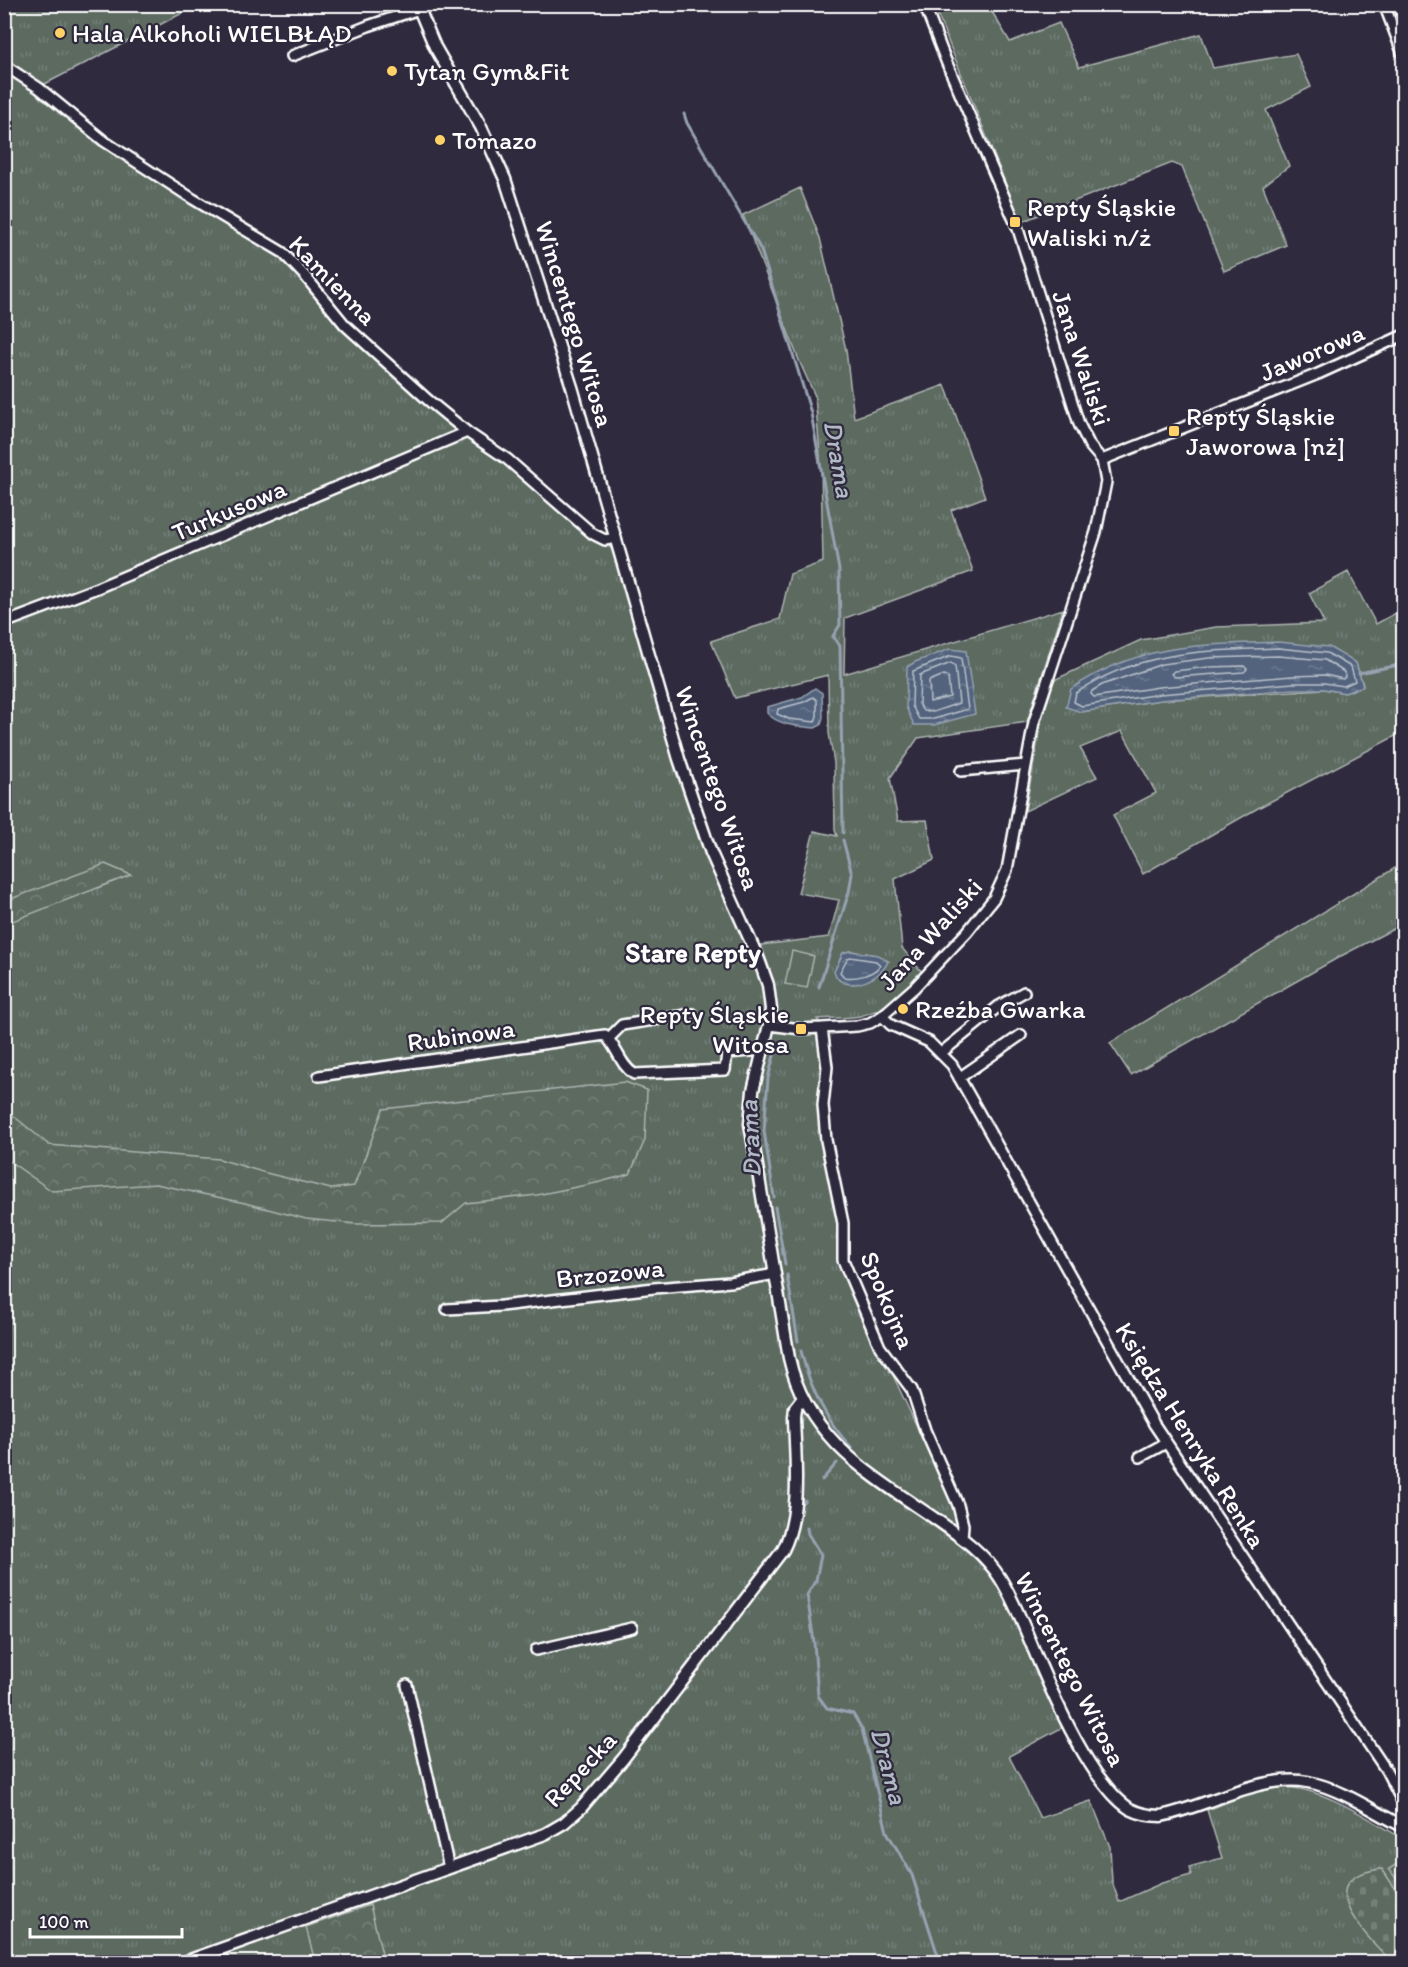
<svg xmlns="http://www.w3.org/2000/svg" width="1408" height="1967" font-family="Itim,sans-serif">
<style>
.grass{fill:url(#grass-tufts);stroke:#adb4b0;stroke-width:1.5;fill-rule:evenodd}
.forest{fill:url(#forest-crowns);stroke:#adb4b0;stroke-width:1.5}
.cemetery{fill:url(#cemetery-stones);stroke:#adb4b0;stroke-width:1.5}
.garden{fill:#5b6a61;stroke:#adb4b0;stroke-width:1.5}
.water{fill:url(#water-ripples);stroke:#97a2b1;stroke-width:1.5}
.lines{fill:none;stroke-linecap:round;stroke-linejoin:round}
.shore{stroke:#bac1cb;stroke-width:1.5}
.stream{stroke:#97a2b1;stroke-width:3}
.minor-casing{stroke:#fff;stroke-width:14}
.tertiary-casing{stroke:#fff;stroke-width:15}
.minor{stroke:#2f2a3d;stroke-width:9}
.tertiary{stroke:#2f2a3d;stroke-width:10}
.poi-dot{fill:#ffd166;stroke:#2f2a3d;stroke-width:2}
.labels{text-anchor:middle;stroke-width:4.5;stroke-linejoin:round;paint-order:stroke}
.poi-label{font-size:26px;fill:#fff;stroke:#2f2a3d;text-anchor:start}
.street-label{font-size:26px;fill:#fff;stroke:#2f2a3d}
.water-label{font-size:27px;font-style:italic;fill:#b1b9c4;stroke:#2f2a3d}
.neighbourhood-label{font-size:27px;font-weight:bold;fill:#fff;stroke:#2f2a3d}
</style>
<defs>
<pattern id="grass-tufts" width="24" height="20" patternUnits="userSpaceOnUse" patternTransform="scale(1.5)"><rect width="24" height="20" fill="#5b6a61"/><path d="M3 7l-1-3M5 7V3M7 7l1-3M15 17l-1-3M17 17v-4M19 17l1-3" fill="none" stroke="#748079"/></pattern>
<pattern id="forest-crowns" width="20" height="18" patternUnits="userSpaceOnUse" patternTransform="scale(1.5)"><rect width="20" height="18" fill="#5b6a61"/><path d="M2 6a3 3 0 1 1 6 0M12 15a3 3 0 1 1 6 0" fill="none" stroke="#748079"/></pattern>
<pattern id="cemetery-stones" width="16" height="16" patternUnits="userSpaceOnUse" patternTransform="scale(1.5)"><rect width="16" height="16" fill="#5b6a61"/><path d="M2 7V4a2 2 0 0 1 4 0v3zM10 15v-3a2 2 0 0 1 4 0v3z" fill="#748079"/></pattern>
<pattern id="water-ripples" width="26" height="14" patternUnits="userSpaceOnUse" patternTransform="scale(1.5)"><rect width="26" height="14" fill="#52647d"/><path d="M2 4q2-2 4 0t4 0M15 11q2-2 4 0t4 0" fill="none" stroke="#6c7b90"/></pattern>
</defs>
<rect width="100%" height="100%" fill="#2f2a3d"/>
<filter id="ink" filterUnits="userSpaceOnUse"><feTurbulence type="fractalNoise" baseFrequency=".0167" numOctaves="2"/><feDisplacementMap in="SourceGraphic" scale="12" xChannelSelector="R" yChannelSelector="G"/><feConvolveMatrix kernelMatrix="1 2 1 2 8 2 1 2 1" color-interpolation-filters="sRGB"/></filter>
<g filter="url(#ink)">
<path class="grass" d="M5,5H198L43,85L137,161L274,244L352,329L396,371L492,447L614,551L689,801L757,964L774,981L761,945L829,937L839,900L798,893L814,831L837,836L835,830L834,763L829,733L828,675L735,698L711,641L780,619L790,574L823,562L821,467L815,396L800,363L743,215L800,188L820,238L846,350L854,418L945,385L985,497L951,510L973,571L845,618L844,674L1063,609L1027,722L918,738L890,778L898,821L927,820L934,860L895,879L902,948L922,972C905,992 886,1010 860,1016C846,1019 831,1017 817,1019L823,1025L829,1155L846,1251L870,1326L961,1521L1002,1589L1037,1669L1065,1726L1009,1756L1040,1818L1091,1801L1110,1847L1112,1881L1119,1902L1162,1883L1191,1875L1189,1867L1222,1858L1207,1810C1230,1802 1254,1790 1278,1788C1316,1783 1371,1820 1403,1839V1962H5ZM850,951L878,955L888,961L839,962L843,953Z
M988,5L1010,42L1059,23L1079,67L1201,34L1213,68L1296,54L1311,87L1266,110L1289,166L1263,186L1286,245L1224,271L1182,167L1172,163L1021,222L934,6Z
M1348,572L1376,624L1403,609V732L1258,808L1143,874L1113,815L1156,793L1122,731L1080,748L1097,777L1025,811L1042,718L1054,680L1141,640L1216,627L1324,623L1309,593ZM1356,663L1363,685L1345,693L1324,689L1161,700L1081,712Z
M1403,863V924L1341,956L1131,1075L1110,1043Z"/>
<path class="forest" d="M105,864L131,875L5,924V901Z
M625,1082L647,1090L645,1140L630,1174L596,1183L537,1195L466,1203L442,1223L357,1224L306,1219L245,1203L156,1184L52,1191L5,1158V1109L49,1145L219,1159L266,1173L331,1189L354,1186L383,1109Z
M370,1905L384,1962H315L306,1927Z"/>
<path class="cemetery" d="M1403,1860V1888L1389,1869Z
M1382,1869L1403,1900L1402,1921L1403,1962H1392C1366,1936 1306,1877 1382,1869Z"/>
<path class="garden" d="M792,951L814,956L807,988L785,984Z"/>
<path class="water" d="M1278,642L1329,647L1356,663L1363,686L1345,693L1324,689H1293L1161,700L1081,712L1066,707L1071,689C1138,643 1200,645 1278,642Z
M950,649L966,651L975,714L934,725H914L906,707L907,667L915,662Z
M815,688L822,693L823,717L821,725L815,728C799,726 779,726 767,713V707L802,697Z
M850,951L878,955L888,961C882,980 842,996 834,972L843,953Z"/>
<g class="lines">
<path class="shore" d="M1278,648L1327,653L1351,667L1355,681L1344,686L1324,683H1293L1160,694L1082,706L1074,702L1076,693C1138,650 1206,651 1278,648Z
M951,656L961,658L968,709L934,719H919L912,706L913,671Z
M1278,656L1325,660L1344,672L1345,677L1343,679L1325,675L1292,676L1159,687L1094,697L1091,694L1092,691L1102,685L1162,664L1209,658Z
M951,663L955,666L959,703L933,712L923,711L919,704L920,675Z
M1244,666L1247,669L1244,672L1175,677L1171,674L1174,671L1209,667Z
M944,675L948,677L950,697L930,702L929,681Z
M813,697L817,700V716L815,722L789,719L777,714L778,709L804,702Z
M850,957L876,961L880,966C872,975 856,979 844,977L840,972L847,959Z"/>
<path class="stream" d="M684,114L687,123L761,250L811,413L839,570L840,625L833,636L840,646L843,833
M1359,673L1404,664
M819,987L849,892L852,874L843,840
M774,1197L764,1131L768,1078L777,1044
M775,1207L785,1264
M787,1275L798,1341
M801,1351C810,1388 825,1420 852,1448
M822,1480L837,1463
M803,1502L805,1500
M807,1528L808,1534L821,1555L816,1580L807,1595L814,1642L818,1696L827,1708L853,1714L862,1729L887,1832L912,1875L940,1962"/>
<defs>
<path id="minor" d="M1384,4L1404,57
M292,56L368,26L419,9
M4,65L39,88L104,141L193,199L282,252L305,276L345,325L428,400L467,432L507,459L593,534L605,540L616,538
M1102,460L1318,374L1404,335
M4,623L97,588L467,432
M961,771L1026,765
M882,1016L891,1025L929,1042L952,1065L1154,1424L1386,1770L1404,1805
M769,1025L801,1029L822,1028L857,1026L870,1023L882,1016L915,987L967,932L994,898L1007,870L1034,722L1096,532L1106,482L1102,460L1090,446L1079,424L1018,229L946,61L924,4
M822,1028L827,1067L823,1105L826,1140L843,1223V1260L880,1347L912,1390L925,1430L958,1505L963,1525L962,1538
M609,1038L622,1025L692,1014
M941,1053L999,1006L1024,992
M319,1076L605,1035C617,1047 620,1065 634,1074L725,1070L727,1053L763,1050
M959,1078L1021,1035
M447,1309L501,1306L654,1288L730,1282L770,1275L774,1270
M1140,1457L1166,1443
M536,1650L632,1628
M407,1685L449,1868"/>
<path id="tertiary" d="M417,4L435,47L481,127L505,179L572,387L679,759L711,853L759,960L768,985L771,1009L769,1025L753,1091L750,1124L789,1358C807,1440 873,1476 937,1520C961,1537 984,1553 1000,1578C1018,1607 1028,1638 1042,1669C1057,1704 1074,1741 1096,1773C1106,1786 1116,1800 1130,1809C1140,1814 1150,1816 1161,1816C1206,1807 1262,1773 1308,1782C1340,1788 1375,1812 1404,1827
M184,1962L545,1834L564,1823L581,1808L623,1759L783,1550C802,1512 795,1458 794,1417L795,1408L802,1399"/>
</defs>
<use href="#minor" class="minor-casing"/>
<use href="#tertiary" class="tertiary-casing"/>
<use href="#minor" class="minor"/>
<use href="#tertiary" class="tertiary"/>
</g>
</g>
<g class="poi-dot">
<circle cx="60" cy="33" r="6"/>
<circle cx="392" cy="71" r="6"/>
<circle cx="440" cy="140" r="6"/>
<rect x="1009" y="216" width="12" height="12" rx="3"/>
<rect x="1168" y="425" width="12" height="12" rx="3"/>
<circle cx="903" cy="1009" r="6"/>
<rect x="795" y="1023" width="12" height="12" rx="3"/>
</g>
<g class="labels">
<g class="poi-label">
<text x="72" y="42">Hala Alkoholi WIELBŁĄD</text>
<text x="404" y="80">Tytan Gym&amp;Fit</text>
<text x="452" y="149">Tomazo</text>
<text x="1027" y="216">Repty Śląskie<tspan x="1027" dy="30">Waliski n/ż</tspan></text>
<text x="1186" y="425">Repty Śląskie<tspan x="1186" dy="30">Jaworowa [nż]</tspan></text>
<text x="915" y="1018">Rzeźba Gwarka</text>
<text x="789" y="1023" text-anchor="end">Repty Śląskie<tspan x="789" dy="30">Witosa</tspan></text>
</g>
<g class="street-label">
<text transform="translate(333 280) rotate(46)" y="9">Kamienna</text>
<text transform="translate(575 324) rotate(73)" y="9">Wincentego Witosa</text>
<text transform="translate(1312 352) rotate(-23)" y="9">Jaworowa</text>
<text transform="translate(1082 358) rotate(72)" y="9">Jana Waliski</text>
<text transform="translate(229 510) rotate(-23)" y="9">Turkusowa</text>
<text transform="translate(718 788) rotate(71)" y="9">Wincentego Witosa</text>
<text transform="translate(930 934) rotate(-48)" y="9">Jana Waliski</text>
<text transform="translate(461 1035) rotate(-8)" y="9">Rubinowa</text>
<text transform="translate(610 1273) rotate(-6)" y="9">Brzozowa</text>
<text transform="translate(888 1300) rotate(67)" y="9">Spokojna</text>
<text transform="translate(1191 1435) rotate(58)" y="9">Księdza Henryka Renka</text>
<text transform="translate(1071 1669) rotate(63)" y="9">Wincentego Witosa</text>
<text transform="translate(580 1769) rotate(-47)" y="9">Repecka</text>
</g>
<g class="water-label">
<text transform="translate(839 459) rotate(80)" y="9">Drama</text>
<text transform="translate(750 1139) rotate(-93)" y="9">Drama</text>
<text transform="translate(889 1766) rotate(75)" y="9">Drama</text>
</g>
<g class="neighbourhood-label">
<text x="693" y="962">Stare Repty</text>
</g>
</g>
<rect width="1408" height="1967" fill="none" stroke="#2f2a3d" stroke-width="24"/>
<rect x="12" y="12" width="1384" height="1943" fill="none" stroke="#fff" stroke-width="2" filter="url(#ink)"/>
<path d="M30 1928v9h152v-9" fill="none" stroke="#ffffff" stroke-width="3"/>
<text x="39" y="1928" font-size="18" fill="#ffffff" stroke="#2f2a3d" stroke-width="4.5" paint-order="stroke">100 m</text>
</svg>
